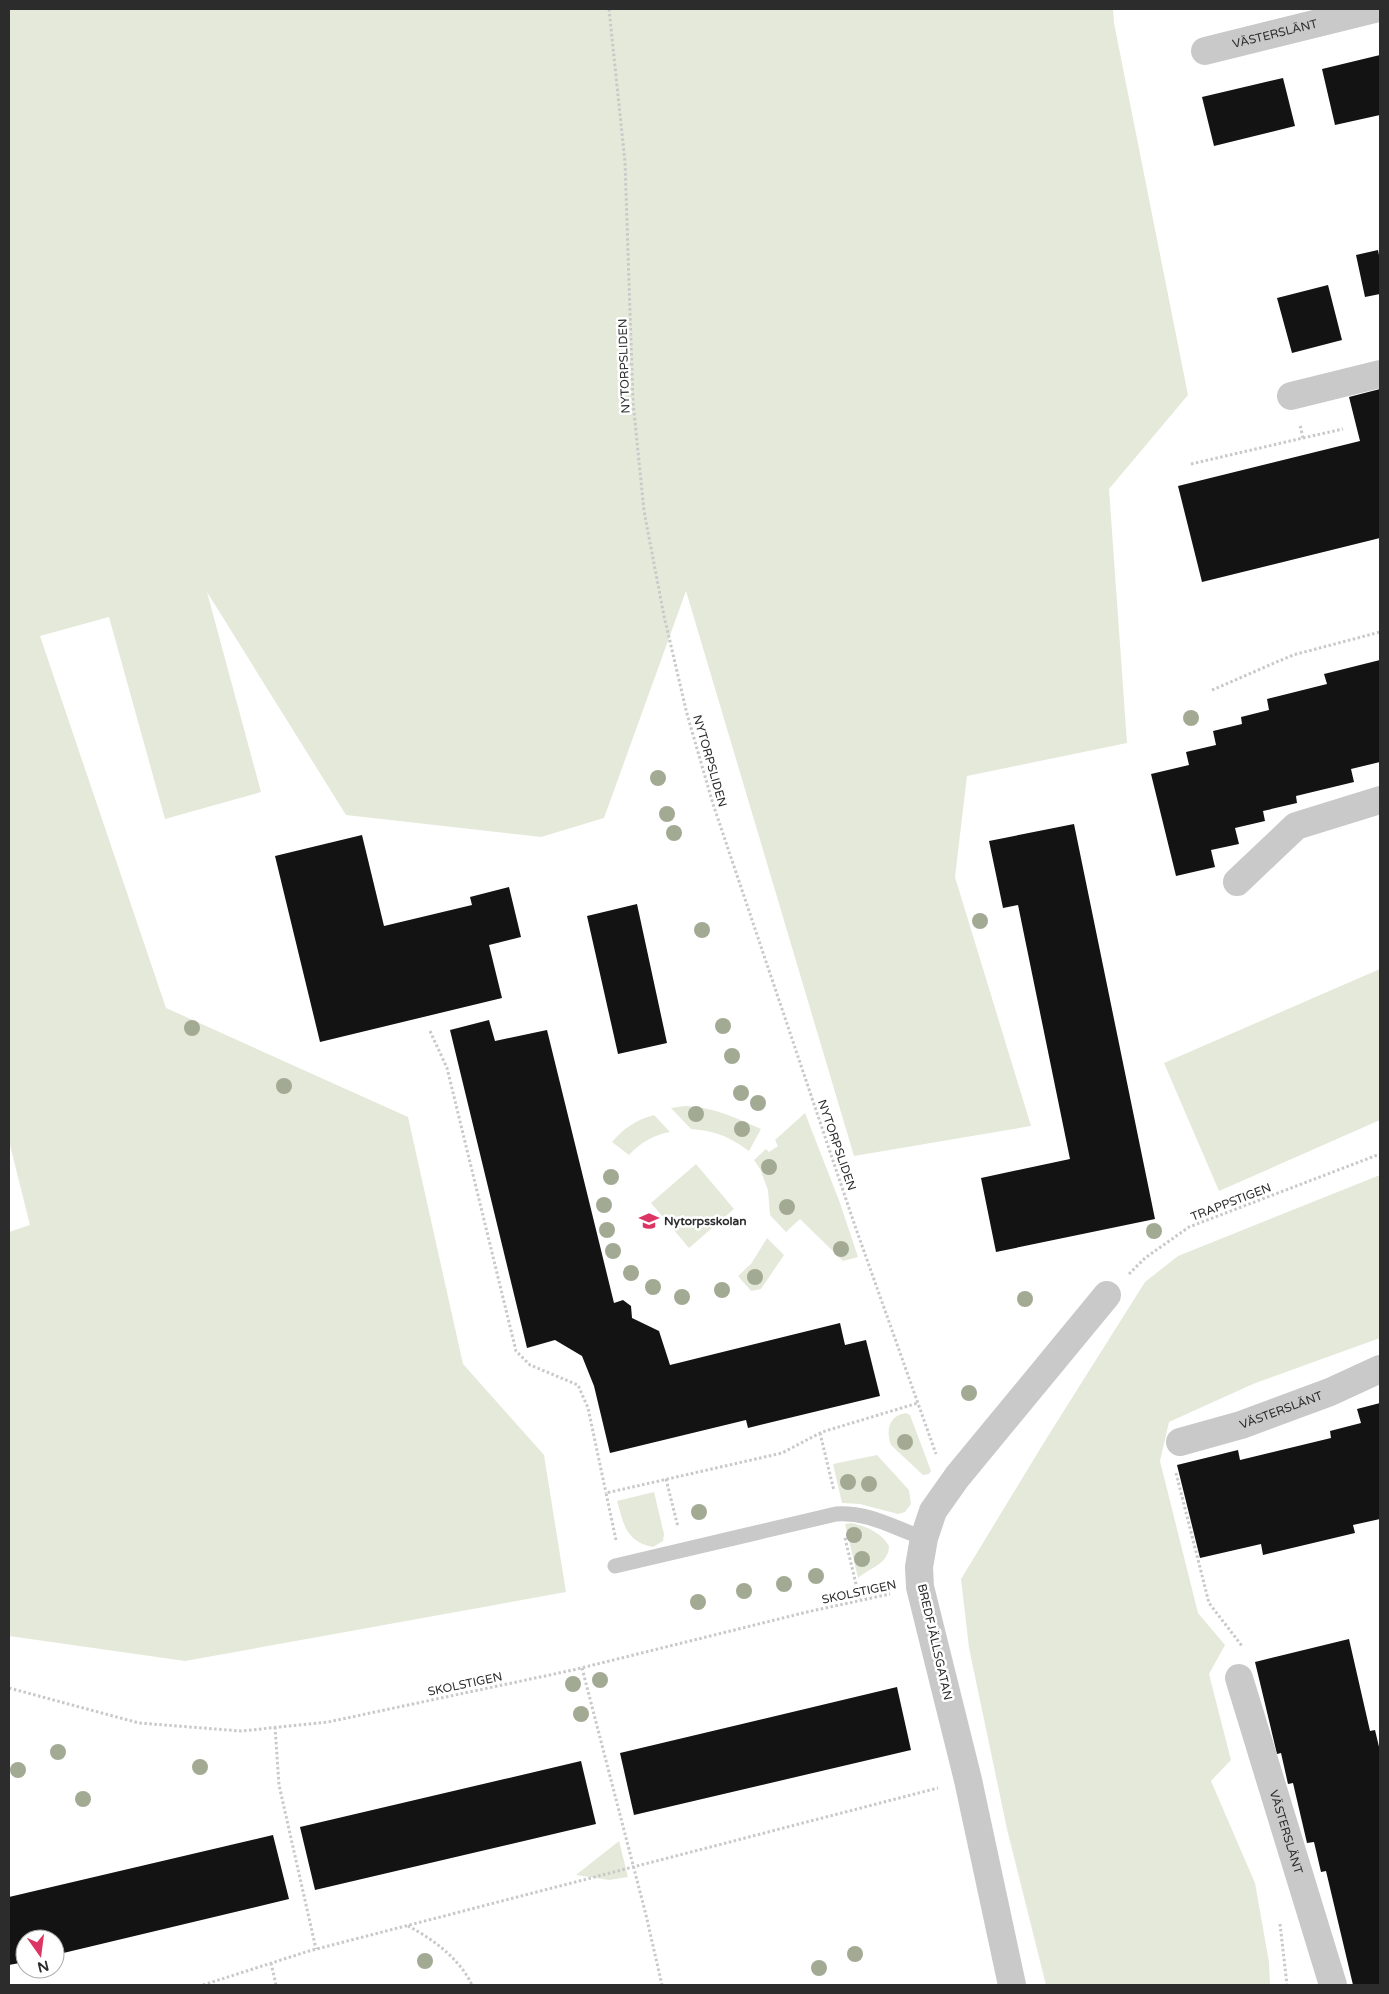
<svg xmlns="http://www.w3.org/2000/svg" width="1389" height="1994" font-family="'Varela Round',sans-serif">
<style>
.green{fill:#e5e9da}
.building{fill:#131313}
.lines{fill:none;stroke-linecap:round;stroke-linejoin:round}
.path{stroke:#c9c9c9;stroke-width:3;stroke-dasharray:2.5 2.5;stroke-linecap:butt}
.lane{stroke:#c9c9c9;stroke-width:15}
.street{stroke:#c9c9c9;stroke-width:28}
.tree{fill:#a3aa94}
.labels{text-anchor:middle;stroke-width:5;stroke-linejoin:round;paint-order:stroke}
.street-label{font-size:12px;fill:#2c2c2c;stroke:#fff}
.poi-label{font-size:12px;font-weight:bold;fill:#2c2c2c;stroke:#fff;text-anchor:start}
</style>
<rect width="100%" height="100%" fill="#fff"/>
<path class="green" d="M9,9H1113L1114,23L1188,395L1109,489L1127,743L967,776L955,877L1031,1126L854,1156L686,591L604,818L541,837L346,815L207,592L261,792L165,819L109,617L40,636L166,1008L408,1117L463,1364L544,1455L566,1592L185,1661L9,1636V1232L30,1225L9,1141Z
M1380,969V1120L1219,1191L1164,1063Z
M685,1106C713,1107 737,1118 761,1129L749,1151C728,1136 716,1131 691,1129L671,1108Z
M805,1113L840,1203L858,1257L843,1261L800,1219L786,1232L770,1215L768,1190L760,1169L754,1160L766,1149L769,1152L778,1146L775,1140Z
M654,1115L670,1132C653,1135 640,1143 629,1155L612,1142C624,1128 636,1120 654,1115Z
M696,1164L734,1209L689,1248L651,1203Z
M1380,1175V1338L1253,1384L1169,1422L1160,1461L1198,1613L1225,1645L1209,1674L1231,1760L1211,1781L1255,1883L1269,1962L1270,1985H1046L1007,1829L969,1648L961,1579L1048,1436L1145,1282L1178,1256Z
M767,1238L784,1255L761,1289L751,1291L738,1276L751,1264Z
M906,1413L910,1415L931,1471L929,1474L923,1475L891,1445C886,1431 888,1416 906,1413Z
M877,1455L909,1490L911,1504L905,1512L898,1514L860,1504L842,1503L833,1464Z
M654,1492L664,1534L663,1541L653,1547C625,1541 624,1524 617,1501Z
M852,1523C867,1527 881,1532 889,1546C889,1564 869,1568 858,1578L845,1524Z
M619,1841L628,1877L609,1880L576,1875Z"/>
<path class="building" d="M1380,55V115L1335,125L1322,69Z
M1283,78L1295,126L1214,146L1202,97Z
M1378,250L1380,260V294L1365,297L1356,255Z
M1328,285L1342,340L1292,353L1277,298Z
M1380,389V538L1202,582L1178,486L1360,441L1349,397Z
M1380,660V762L1351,769L1354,782L1296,796L1297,803L1263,811L1265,821L1235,828L1239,844L1211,850L1215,867L1176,876L1151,774L1189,765L1186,752L1216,745L1213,731L1242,724L1241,717L1269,710L1267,699L1327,684L1324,674Z
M1074,824L1155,1219L996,1252L981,1178L1070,1159L1018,905L1003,908L989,841Z
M362,835L384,926L472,905L470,897L509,887L521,937L489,945L502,998L320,1042L275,856Z
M637,904L667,1043L618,1054L587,916Z
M489,1020L495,1041L547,1030L614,1303L623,1300L631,1306L632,1318L659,1331L670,1365L840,1323L845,1345L866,1340L880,1396L748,1428L746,1420L610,1453L594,1386L582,1356L555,1340L527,1348L450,1030Z
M1380,1403V1519L1353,1525L1355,1533L1263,1555L1261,1544L1200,1558L1177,1465L1238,1450L1240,1460L1331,1438L1330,1431L1361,1423L1357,1409Z
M1349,1639L1370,1731L1375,1730L1380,1751V1985H1353L1326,1871L1321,1872L1314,1842L1307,1843L1293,1783L1288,1784L1281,1753L1277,1754L1255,1662Z
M897,1687L911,1750L634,1815L620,1753Z
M581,1761L596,1824L315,1890L300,1827Z
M273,1835L289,1899L55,1955V1939H25V1962L9,1965V1897Z"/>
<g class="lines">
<path class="path" d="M609,9L625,162L633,402L644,511L664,616L687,714L713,804L855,1226L936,1454
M1303,438L1343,429
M1191,464L1303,438L1300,425
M1212,690L1293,655L1380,632
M430,1031L447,1068L516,1351L530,1365L578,1385L588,1408L606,1493
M1129,1274L1145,1258L1189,1227L1380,1154
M820,1433L834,1491
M1176,1473L1209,1603L1242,1646
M666,1479L678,1527
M845,1538L860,1601
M616,1540L606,1493L782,1453L822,1432L918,1403
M582,1668L646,1915L662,1985
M9,1688L139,1723L241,1731L328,1722L573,1670L807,1612L890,1594
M275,1727L279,1785L316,1949
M1280,1924L1287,1985
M408,1926C433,1939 460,1959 472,1985
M271,1963L276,1985
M203,1985L309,1951L938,1788"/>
<path class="lane" d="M615,1566L836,1514C870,1512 893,1528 924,1538"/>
<g class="street">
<path id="s1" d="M1205,51L1375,9"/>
<path d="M1291,396L1380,374"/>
<path d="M1237,882L1296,826L1380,800"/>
<path id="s2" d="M1180,1442L1241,1425L1330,1392L1380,1369"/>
<path id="s3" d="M1239,1678L1333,1985"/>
<path d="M1012,1985L968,1780L920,1587L919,1567L924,1538L933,1511L957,1477L1107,1295"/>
</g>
</g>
<g class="tree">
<circle cx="1191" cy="718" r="8"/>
<circle cx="658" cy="778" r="8"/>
<circle cx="667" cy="814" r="8"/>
<circle cx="674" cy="833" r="8"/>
<circle cx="980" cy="921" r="8"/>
<circle cx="702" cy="930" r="8"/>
<circle cx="723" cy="1026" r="8"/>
<circle cx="192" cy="1028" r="8"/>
<circle cx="732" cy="1056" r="8"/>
<circle cx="284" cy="1086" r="8"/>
<circle cx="741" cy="1093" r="8"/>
<circle cx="758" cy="1103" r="8"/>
<circle cx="696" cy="1114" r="8"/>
<circle cx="742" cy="1129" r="8"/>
<circle cx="769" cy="1167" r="8"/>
<circle cx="611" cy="1177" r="8"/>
<circle cx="604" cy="1205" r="8"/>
<circle cx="787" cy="1207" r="8"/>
<circle cx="607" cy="1230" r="8"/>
<circle cx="1154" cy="1231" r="8"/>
<circle cx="841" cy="1249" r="8"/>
<circle cx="613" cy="1251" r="8"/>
<circle cx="631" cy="1273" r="8"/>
<circle cx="755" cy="1277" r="8"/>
<circle cx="653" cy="1287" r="8"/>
<circle cx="722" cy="1290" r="8"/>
<circle cx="682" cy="1297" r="8"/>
<circle cx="1025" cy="1299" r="8"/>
<circle cx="969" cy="1393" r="8"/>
<circle cx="905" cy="1442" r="8"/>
<circle cx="848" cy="1482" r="8"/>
<circle cx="869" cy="1484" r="8"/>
<circle cx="699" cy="1512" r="8"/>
<circle cx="854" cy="1535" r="8"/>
<circle cx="862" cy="1559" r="8"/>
<circle cx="816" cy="1576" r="8"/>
<circle cx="784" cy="1584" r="8"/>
<circle cx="744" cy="1591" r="8"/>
<circle cx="698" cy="1602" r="8"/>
<circle cx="600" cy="1680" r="8"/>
<circle cx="573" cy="1684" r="8"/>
<circle cx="581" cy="1714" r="8"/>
<circle cx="58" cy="1752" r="8"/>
<circle cx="200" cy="1767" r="8"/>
<circle cx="18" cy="1770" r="8"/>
<circle cx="83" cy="1799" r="8"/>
<circle cx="855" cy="1954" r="8"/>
<circle cx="425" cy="1961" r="8"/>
<circle cx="819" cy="1968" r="8"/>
</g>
<defs>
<symbol id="school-bare" viewBox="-9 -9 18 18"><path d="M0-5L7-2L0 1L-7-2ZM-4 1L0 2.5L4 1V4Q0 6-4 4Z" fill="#dd3563" stroke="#fff" stroke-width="2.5" paint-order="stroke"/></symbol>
</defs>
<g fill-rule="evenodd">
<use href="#school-bare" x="635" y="1207" width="28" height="28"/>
</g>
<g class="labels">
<g class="street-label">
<text dy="4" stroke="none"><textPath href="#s1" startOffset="72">VÄSTERSLÄNT</textPath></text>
<text transform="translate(624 366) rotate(-92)" y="4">NYTORPSLIDEN</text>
<text transform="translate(710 761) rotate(74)" y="4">NYTORPSLIDEN</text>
<text transform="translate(837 1145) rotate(71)" y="4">NYTORPSLIDEN</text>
<text transform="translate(1231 1202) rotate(-21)" y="4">TRAPPSTIGEN</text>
<text dy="4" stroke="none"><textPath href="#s2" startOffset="106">VÄSTERSLÄNT</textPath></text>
<text transform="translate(859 1592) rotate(-12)" y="4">SKOLSTIGEN</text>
<text transform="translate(935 1642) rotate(77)" y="4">BREDFJÄLLSGATAN</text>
<text transform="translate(465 1684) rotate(-12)" y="4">SKOLSTIGEN</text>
<text dy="4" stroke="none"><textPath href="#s3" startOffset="161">VÄSTERSLÄNT</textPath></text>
</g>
<g class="poi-label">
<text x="664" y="1225">Nytorpsskolan</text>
</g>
</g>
<rect width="1389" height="1994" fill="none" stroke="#2c2c2c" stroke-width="20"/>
<g transform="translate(40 1954) rotate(166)"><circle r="24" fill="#ffffff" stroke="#ababab"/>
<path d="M0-4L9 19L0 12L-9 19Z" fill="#dd3563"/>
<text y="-8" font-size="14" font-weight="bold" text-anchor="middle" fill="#2c2c2c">N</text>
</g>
</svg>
